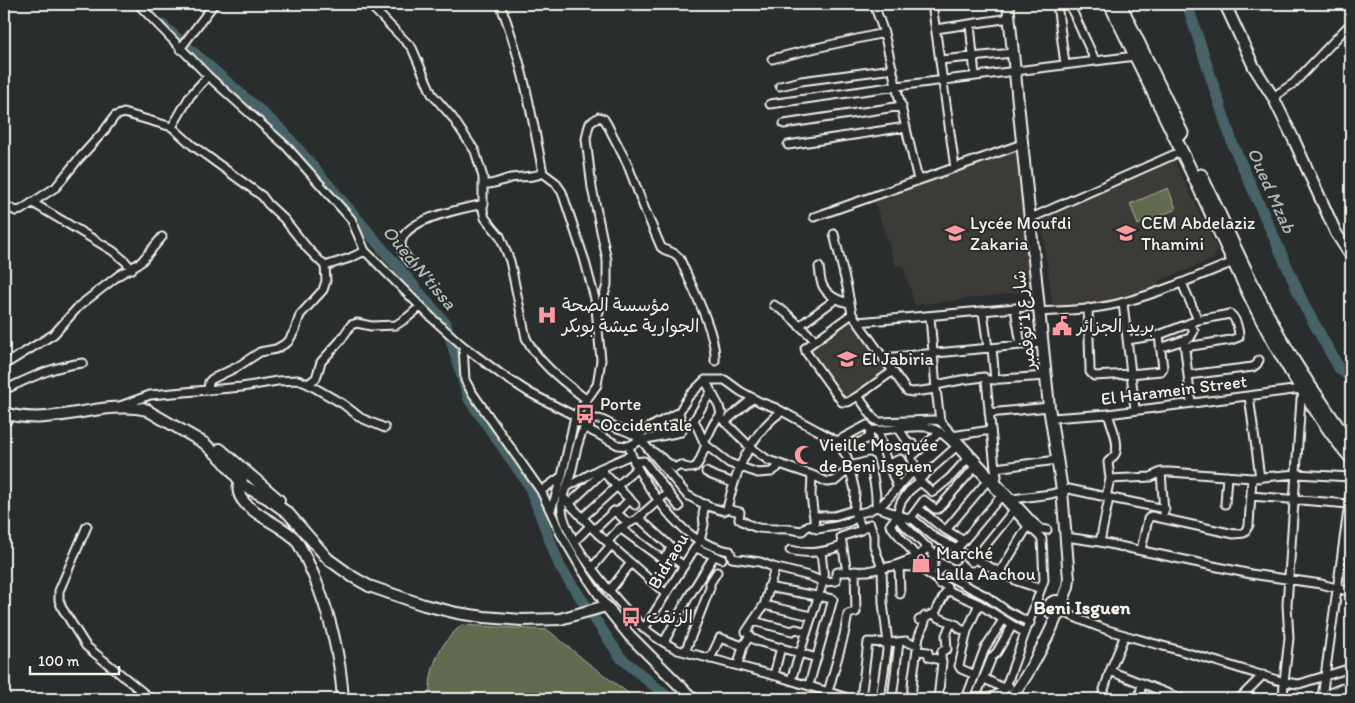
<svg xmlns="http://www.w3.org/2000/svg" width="1355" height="703" font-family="Itim,'Playpen Sans Arabic',sans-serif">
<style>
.built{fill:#3d3b38}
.green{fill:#626a50;stroke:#abae9c}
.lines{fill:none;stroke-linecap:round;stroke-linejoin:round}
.river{stroke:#466467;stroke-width:11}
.street-casing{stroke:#f4f1e8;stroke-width:11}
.secondary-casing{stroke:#f4f1e8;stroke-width:14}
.primary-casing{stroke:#f4f1e8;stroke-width:15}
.street{stroke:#2a2d2e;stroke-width:7}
.secondary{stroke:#2a2d2e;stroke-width:10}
.primary{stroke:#2a2d2e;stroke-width:11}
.labels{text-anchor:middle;stroke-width:4;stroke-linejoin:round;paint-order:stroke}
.poi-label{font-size:18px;fill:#f4f1e8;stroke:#2a2d2e;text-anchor:start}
.street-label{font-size:18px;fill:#f4f1e8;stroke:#2a2d2e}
.water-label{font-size:19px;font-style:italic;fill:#aeb9b4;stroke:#2a2d2e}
.neighbourhood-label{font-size:19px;font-weight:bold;fill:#f4f1e8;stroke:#2a2d2e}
</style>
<rect width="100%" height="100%" fill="#2a2d2e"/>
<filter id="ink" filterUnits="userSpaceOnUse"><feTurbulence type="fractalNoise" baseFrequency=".02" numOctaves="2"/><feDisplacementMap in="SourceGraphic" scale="10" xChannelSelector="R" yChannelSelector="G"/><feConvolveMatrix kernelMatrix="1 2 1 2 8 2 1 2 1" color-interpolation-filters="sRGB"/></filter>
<g filter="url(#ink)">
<path class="built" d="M1016,149L1031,291L915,305L903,265L896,266L874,200Z
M1173,158L1218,251L1213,259L1159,281L1160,286L1115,303L1053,308L1041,215Z
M851,317L887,369L844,400L806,349Z"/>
<path class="green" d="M1168,188L1176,209L1138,225L1130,204Z
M462,625L548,630L588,663L636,699H429C430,668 437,645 462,625Z"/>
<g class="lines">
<path class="river" d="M1187,4L1233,145L1305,307L1339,368L1351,378
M162,25L282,130L446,324L469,399L529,485L560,567L621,658L670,699"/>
<defs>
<path id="street" d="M138,4L208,76L286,146L351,219L365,251L433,319L463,346L502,375L530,393L575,416
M369,4L412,48L432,94L452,117L475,151L483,177V210L485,218L500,236L510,261L526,338C539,364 564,382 587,400
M500,4C522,58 532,116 543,173L555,182L562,192L584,258L595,299L601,360L597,385L575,416L562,476L551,510
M874,4L884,33L918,180
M932,4L955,168
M1057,4L1065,64
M1071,8L1095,60
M970,24L975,76
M936,29L1010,18
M180,49L214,4
M772,59L816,48L884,33
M940,60L1013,53
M780,86L801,81L893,69
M1273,97L1294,83L1351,23
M770,104L897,86L1135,56
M784,124L902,106
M172,127L192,145L262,196L268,204L284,219L308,249L325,266L326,281L323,290L300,315L295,330L288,342L276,349L260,352L237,367L212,379L209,382L208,390
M788,145L906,127
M484,184C494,185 501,180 511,178C522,176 533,178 543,173
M33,203L113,251L125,261L132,269
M4,205L16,211L21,210L56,187L76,162L104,131L115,116L124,113L172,127L190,96L208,76
M814,217L1022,144
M1031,218L1182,151
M834,234L847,287L852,314L907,391L913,392L936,389
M411,263C407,258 402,253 401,247C398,219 465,208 484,204
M325,266L350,258L365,251
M819,267C820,273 820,279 822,284C826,295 839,301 849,303
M1123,303L1135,409
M774,305L786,313L815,340
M1088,308L1090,368V372L1094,376L1130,374L1161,371L1163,368L1159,335
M1015,309L1021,345
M983,312L988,348
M1039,312C1067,310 1097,310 1124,302C1162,292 1199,276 1236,261
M852,314L805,348L806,352L842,402H848L858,396L874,419L879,422L933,420L940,421L1032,521L1041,529L1047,530
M598,315L607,285V260L592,188L586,139L588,129L590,123L599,117L604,119L607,124L627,163L645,210L661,247C667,253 675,250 680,259C691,285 717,334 715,361
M930,316L936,389L940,421
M858,322L1039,306
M799,326L836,299
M1127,340L1159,335L1198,320L1182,283
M1184,341L1191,402
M463,346L465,380L471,391L541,491L561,534L582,570L606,606
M1185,347L1231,340L1239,337C1239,329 1236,318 1230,314L1198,320
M992,348L995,380
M1160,348L1190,338L1194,331L1190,323
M883,358L1042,343
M4,365L54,334L79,306L119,275L141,262L162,237
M1188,375L1253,367L1257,364L1259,360
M705,380L719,406L722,419L750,447L768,460L812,475L827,482L835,481L843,474L850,472
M986,380L995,468L997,476L996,481
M308,384L316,378L321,362L340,341L351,325L357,323L371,326L396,325L408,317L421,306
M936,385L961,380L984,377L986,380L1046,376
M4,390C30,378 53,366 83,363
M1307,393L1301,399L1287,605L1289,638L1284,682L1299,684L1351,668
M858,396L893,371
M1249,396L1260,478
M120,406L150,395L242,387L277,381L298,380L308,384L343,404L361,418L385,428
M679,412L683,429L681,432L641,440L687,495L707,506L724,511L727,509C735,473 750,434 781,412
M989,413L1049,407
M1051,418L1108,414L1301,389
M725,422L753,398
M4,424L11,415
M584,427L618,445L629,446C634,471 670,520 691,535C699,541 720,550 730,551L732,558L760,562L773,567L809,576L824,582L836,581V573L838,572L868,571L893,566L915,567H919L947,587V590L979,604L1025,633
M899,429L909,444H913L917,451
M878,431L886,459L898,488
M637,436L650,427L679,412L689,396L705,380H725L740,391L760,402L776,408L837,441L847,457L855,491L854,510L862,529
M952,436L991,430
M837,441L867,425L870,430C890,432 913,423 931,428C947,433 963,455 974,466C992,485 1008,504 1025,523C1031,529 1037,533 1042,539L1044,580L1005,689L996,695L986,699
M704,442L694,420L711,392
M706,445L729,463L758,473L771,472L777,468L779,464
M629,446L641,440C633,432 625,431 615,427C609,424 603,419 598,419C579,418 575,460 571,473C568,486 560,496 562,510C567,544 618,603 643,627C653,637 666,644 678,650L780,677L851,699
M843,449L869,438L870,430
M652,451L675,468L680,465C700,475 699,459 706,445L704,442C711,433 712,421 722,414
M634,462L644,461L679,507
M888,464L900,459L910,475
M850,466L869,461C873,476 877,491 876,507
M995,468L1057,460
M914,471L920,482L933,492L950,478L967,459
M706,472C714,477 725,479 733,483
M1161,472L1164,512
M812,475L811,495L815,526
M1110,479L1151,477L1161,472H1170L1252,478L1296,474L1351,477
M919,480L956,447
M567,487L599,469L631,455
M541,491L562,476
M562,496L598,534L666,594
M1251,496L1349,504
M1106,497L1165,509
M1012,499L1051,494L1069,489L1106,497L1110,479L1108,462C1111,459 1115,456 1116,452C1119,440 1111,425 1108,414
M569,504L603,472L635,505
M1225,504L1227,476
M879,508L916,468L911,457L940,432
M918,508L941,527L964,541
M727,509L740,512L739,519C755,529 760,529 777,529C785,528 794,530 802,531L809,525L817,529L836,526L849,522L857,517
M617,513L628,523
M855,514L868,511L876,507L914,520L934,537L957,549L972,562L1014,510
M815,516H834L854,510
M896,517L932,552L934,563L930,575
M582,518L637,468
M910,519L924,500L935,509H938L975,467
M87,526L59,591V600L62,608L86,646L151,699
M620,528L662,559L668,554L671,547L639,518
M594,530L614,511L617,513L630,499
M946,530L988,480
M1066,537L1100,542L1251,574L1321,584L1351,592
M575,541L590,526
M607,542L620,528L637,519L668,492
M1100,542L1109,498
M696,548L722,559
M957,549L1002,495
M790,550C809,555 824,552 842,546
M1141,550L1148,519L1151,516L1234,534L1244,533L1249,525L1252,478
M1343,550L1351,551
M668,554L684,566
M933,554L938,552L955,560L961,553
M917,557L890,525L896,517L901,502L909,491L920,482
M975,559L1017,581L1041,589
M896,565L917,557L928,547
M899,566L900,594
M592,568L611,545
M775,568L764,605L746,632L750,635L749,637L760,642L817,658
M847,572L841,537L861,530L870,524L874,535V546L882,568L883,603L888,643L880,699
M1000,572L1028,526
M940,584L947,576L986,596L1007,611L1030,623
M768,587L833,599L809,685
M610,590L631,563
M764,605L811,616
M1062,611C1094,628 1128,636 1163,646C1204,657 1244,670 1284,682L1283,699
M935,613L937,617L957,625L960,629L967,631
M919,620L935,613L947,590
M753,621L792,631L796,629L806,632
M644,629L700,540L704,525L703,514L705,504
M664,642L688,598L714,556
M918,651L928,652L929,657L940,660
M685,652L710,588V583L717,572
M710,659L720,638L743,646
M738,665L743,646L749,637
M1110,671L1182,699
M774,675L781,647
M975,675L961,669L959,666L967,631L979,604
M983,678L1005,689L1009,686
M791,680L824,579L821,552
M828,692L844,635L848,614L856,612L855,571
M1322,698L1351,489
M861,699L868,642L888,643L906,641L909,643L918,644
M892,699L899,642
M911,699L913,676L919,636L925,622V616
M938,699L942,662C941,658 940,655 942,651L947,649L946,635L951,623
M966,699L985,648L1003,620
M975,699L992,657L997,652L1012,626
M1101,699L1110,671L1125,635
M1139,699L1142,683
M1239,699L1263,675"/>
<path id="secondary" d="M1008,4L1049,407L1062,490L1069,579L1068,587L1062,603
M1225,4L1254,67L1273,97L1294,140L1336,233L1351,256
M143,408L204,443L223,460L244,486L267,498L288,513L328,559L353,577L369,586L424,605L457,613L484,617L522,620L560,619L606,606L629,635L693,699
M4,413C54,428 99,399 148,410
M220,449L279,500
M242,478C224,507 282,522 296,540C303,550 308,563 313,574C330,614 340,655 343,699
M1049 608a7 7 0 1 1 14 0a7 7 0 1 1-14 0Z
M1008,699C1021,691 1051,631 1057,615
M1319,699L1351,686"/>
<path id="primary" d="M1110,4C1143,72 1177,140 1209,209C1240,276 1269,342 1311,403C1323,422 1336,441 1351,458
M1120,4L1182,133
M1201,175C1238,252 1271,334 1322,403C1331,417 1340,431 1351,443"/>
</defs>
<use href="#street" class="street-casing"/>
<use href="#secondary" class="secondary-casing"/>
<use href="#primary" class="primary-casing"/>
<use href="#street" class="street"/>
<use href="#secondary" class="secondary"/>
<use href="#primary" class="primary"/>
</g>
</g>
<defs>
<symbol id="school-bare" viewBox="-9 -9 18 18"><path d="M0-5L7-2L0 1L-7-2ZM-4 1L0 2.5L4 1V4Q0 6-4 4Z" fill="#ff9aa2" stroke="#2a2d2e" stroke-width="2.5" paint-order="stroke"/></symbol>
<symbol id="hospital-bare" viewBox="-9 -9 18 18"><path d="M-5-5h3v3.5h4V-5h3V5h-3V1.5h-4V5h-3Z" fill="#ff9aa2" stroke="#2a2d2e" stroke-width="2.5" paint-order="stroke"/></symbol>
<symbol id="civic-bare" viewBox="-9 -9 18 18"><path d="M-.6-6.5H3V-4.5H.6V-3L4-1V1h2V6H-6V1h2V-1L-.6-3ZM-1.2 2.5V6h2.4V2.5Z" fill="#ff9aa2" stroke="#2a2d2e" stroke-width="2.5" paint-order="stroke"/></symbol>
<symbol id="bus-bare" viewBox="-9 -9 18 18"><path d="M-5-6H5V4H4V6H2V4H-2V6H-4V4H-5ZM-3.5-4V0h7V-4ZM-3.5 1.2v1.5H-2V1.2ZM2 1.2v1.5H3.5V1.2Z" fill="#ff9aa2" stroke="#2a2d2e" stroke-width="2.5" paint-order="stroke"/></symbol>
<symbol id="mosque-bare" viewBox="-9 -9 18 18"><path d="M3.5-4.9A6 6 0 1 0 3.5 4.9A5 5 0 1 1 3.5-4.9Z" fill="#ff9aa2" stroke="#2a2d2e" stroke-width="2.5" paint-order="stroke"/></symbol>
<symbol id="shop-bare" viewBox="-9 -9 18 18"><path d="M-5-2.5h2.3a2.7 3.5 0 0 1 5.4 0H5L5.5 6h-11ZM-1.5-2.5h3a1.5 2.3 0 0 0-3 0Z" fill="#ff9aa2" stroke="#2a2d2e" stroke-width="2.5" paint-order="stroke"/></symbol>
</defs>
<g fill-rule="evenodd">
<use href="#school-bare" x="941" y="219" width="28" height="28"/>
<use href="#school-bare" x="1112" y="219" width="28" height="28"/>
<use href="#hospital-bare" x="533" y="301" width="28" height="28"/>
<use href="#civic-bare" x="1048" y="312" width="28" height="28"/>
<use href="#school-bare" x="833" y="345" width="28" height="28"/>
<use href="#bus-bare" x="571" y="400" width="28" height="28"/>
<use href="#mosque-bare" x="790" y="441" width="28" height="28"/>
<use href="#shop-bare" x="907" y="549" width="28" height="28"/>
<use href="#bus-bare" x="617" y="603" width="28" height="28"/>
</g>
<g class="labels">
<g class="poi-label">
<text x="970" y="229">Lycée Moufdi<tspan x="970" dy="21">Zakaria</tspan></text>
<text x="1141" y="229">CEM Abdelaziz<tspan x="1141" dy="21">Thamini</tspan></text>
<text x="562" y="311">مؤسسة الصحة<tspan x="562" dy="21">الجوارية عيشة بوبكر</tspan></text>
<text x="1077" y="332">بريد الجزائر</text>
<text x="862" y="365">El Jabiria</text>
<text x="600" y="410">Porte<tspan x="600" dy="21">Occidentale</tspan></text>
<text x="819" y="451">Vieille Mosquée<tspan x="819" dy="21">de Beni Isguen</tspan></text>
<text x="936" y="559">Marché<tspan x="936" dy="21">Lalla Aachou</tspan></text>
<text x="646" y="623">الزنقت</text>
</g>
<g class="street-label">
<text transform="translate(1024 320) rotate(-96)" y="6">شارع 1 نوفمبر</text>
<text transform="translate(1174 390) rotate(-7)" y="6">El Haramein Street</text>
<text transform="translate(668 561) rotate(-59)" y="6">Bidraou</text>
</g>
<g class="water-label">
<text transform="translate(1272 190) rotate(66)" y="7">Oued Mzab</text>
<text transform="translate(420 267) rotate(50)" y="7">Oued N'tissa</text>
</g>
<g class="neighbourhood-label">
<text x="1082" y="614">Beni Isguen</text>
</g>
</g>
<rect width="1355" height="703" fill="none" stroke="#2a2d2e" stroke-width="20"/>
<rect x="10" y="10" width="1335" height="683" fill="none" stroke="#f4f1e8" stroke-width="2" filter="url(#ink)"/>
<path d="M30 666v8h89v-8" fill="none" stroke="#f4f1e8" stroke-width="2.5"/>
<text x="38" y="666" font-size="15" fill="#f4f1e8" stroke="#2a2d2e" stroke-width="4" paint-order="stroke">100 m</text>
</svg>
